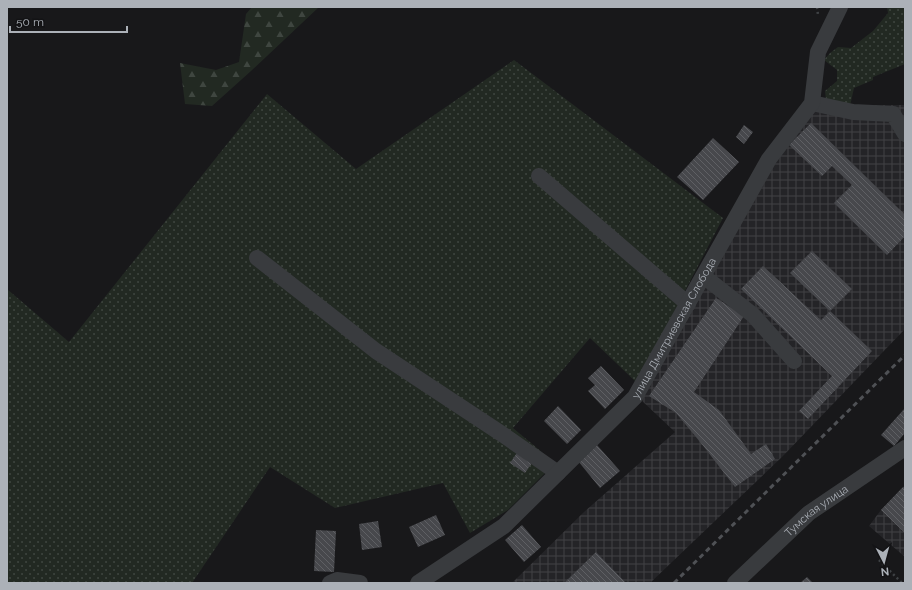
<svg xmlns="http://www.w3.org/2000/svg" width="912" height="590" font-family="Raleway,sans-serif">
<style>
.industrial{fill:url(#industrial-grid)}
.grass{fill:url(#grass-dots)}
.forest{fill:url(#forest-firs)}
.building{fill:url(#building-back-hatch)}
.lines{fill:none;stroke-linecap:round;stroke-linejoin:round}
.path{stroke:#3f4245;stroke-width:2.5;stroke-dasharray:2 3;stroke-linecap:butt}
.minor{stroke:#393b3e;stroke-width:16}
.rail{stroke:#4f5155;stroke-width:3;stroke-dasharray:5 4;stroke-linecap:butt}
.labels{text-anchor:middle;stroke-width:3;stroke-linejoin:round;paint-order:stroke}
.street-label{font-size:11px;fill:#acb1b8;stroke:#131315}
</style>
<defs>
<pattern id="industrial-grid" width="8" height="8" patternUnits="userSpaceOnUse"><rect width="8" height="8" fill="#242427"/><path d="M0 4h8M4 0v8" fill="none" stroke="#414144"/></pattern>
<pattern id="grass-dots" width="8" height="8" patternUnits="userSpaceOnUse"><rect width="8" height="8" fill="#222922"/><path d="M2 2h.1M6 6h.1" fill="none" stroke="#3f4640" stroke-width="1.8" stroke-linecap="round"/></pattern>
<pattern id="forest-firs" width="22" height="20" patternUnits="userSpaceOnUse"><rect width="22" height="20" fill="#222922"/><path d="M5 1l3.5 6h-7zM16 11l3.5 6h-7z" fill="#3f4640"/></pattern>
<pattern id="building-back-hatch" width="6" height="6" patternUnits="userSpaceOnUse"><rect width="6" height="6" fill="#47484c"/><path d="M-1 5l2 2M0 0l6 6M5-1l2 2" fill="none" stroke="#5f6064"/></pattern>
</defs>
<rect width="100%" height="100%" fill="#18181a"/>
<path class="industrial" d="M820,105H905V329L782,457L650,583H512L584,512L675,432L640,399L786,143Z
M905,485V557L869,526L881,510Z"/>
<path class="grass" d="M887,7H905V64L873,77V80L854,88L850,106L826,100L825,91L837,81V70L824,60L830,53L838,47L851,48L873,31L888,13Z
M514,60L723,218L637,383L590,338L513,428L555,463L508,510L470,533L443,483L335,508L270,467L192,583H7V289L69,342L267,94L356,169Z"/>
<path class="forest" d="M252,7H319L251,71L212,106L185,104L180,63L216,70L239,62L246,14Z"/>
<path class="building" d="M811,123L905,215V236L887,255L834,203L852,185L832,166L822,176L789,145Z
M744,125L753,132L744,144L736,137Z
M713,138L739,162L703,200L677,177Z
M812,251L852,289L830,311L872,351L808,419L799,411L832,376L741,289L763,266L821,320L830,311L790,273Z
M716,298L744,316L694,392L719,410L751,454L766,444L775,459L735,487L701,443L676,413L649,396Z
M601,366L624,390L605,409L588,391L595,385L588,378Z
M558,406L581,430L567,444L544,421Z
M905,408V433L894,446L881,435Z
M597,445L620,471L600,488L578,461Z
M519,450L534,460L525,473L510,463Z
M903,487L905,488V533L881,510Z
M436,515L445,535L418,547L409,527Z
M378,521L382,547L362,550L359,524Z
M522,525L541,547L524,562L505,540Z
M316,530L336,531L334,572L314,571Z
M596,552L626,583H564Z
M807,577L813,583H800Z"/>
<g class="lines">
<path class="path" d="M817,7L818,15
M879,560L902,583"/>
<g class="minor">
<path d="M812,103L853,112L893,114L905,134"/>
<path d="M539,176L688,304"/>
<path d="M257,258L376,351L502,434L558,473"/>
<path d="M703,277L711,282L753,315L794,361"/>
<path d="M330,583L337,580L360,583"/>
<path id="s1" d="M418,583L504,526L635,397L769,159L812,103L818,52L840,7"/>
<path id="s2" d="M735,583L809,513L905,448"/>
</g>
<path class="rail" d="M674,583L905,355"/>
</g>
<g class="labels">
<g class="street-label">
<text dy="4" stroke="none"><textPath href="#s1" startOffset="366">улица Дмитриевская Слобода</textPath></text>
<text dy="4" stroke="none"><textPath href="#s2" startOffset="109">Тумская улица</textPath></text>
</g>
</g>
<rect width="912" height="590" fill="none" stroke="#acb1b8" stroke-width="16"/>
<g transform="translate(884 562) rotate(174)" stroke="#131315" stroke-width="3" paint-order="stroke">
<path d="M0-3L7 15L0 10L-7 15Z" fill="#acb1b8"/>
<text y="-6" font-size="11" font-weight="bold" text-anchor="middle" fill="#acb1b8">N</text>
</g>
<path d="M10 26v6h117v-6" fill="none" stroke="#acb1b8" stroke-width="2"/>
<text x="16" y="26" font-size="12" fill="#acb1b8" stroke="#131315" stroke-width="3" paint-order="stroke">50 m</text>
</svg>
